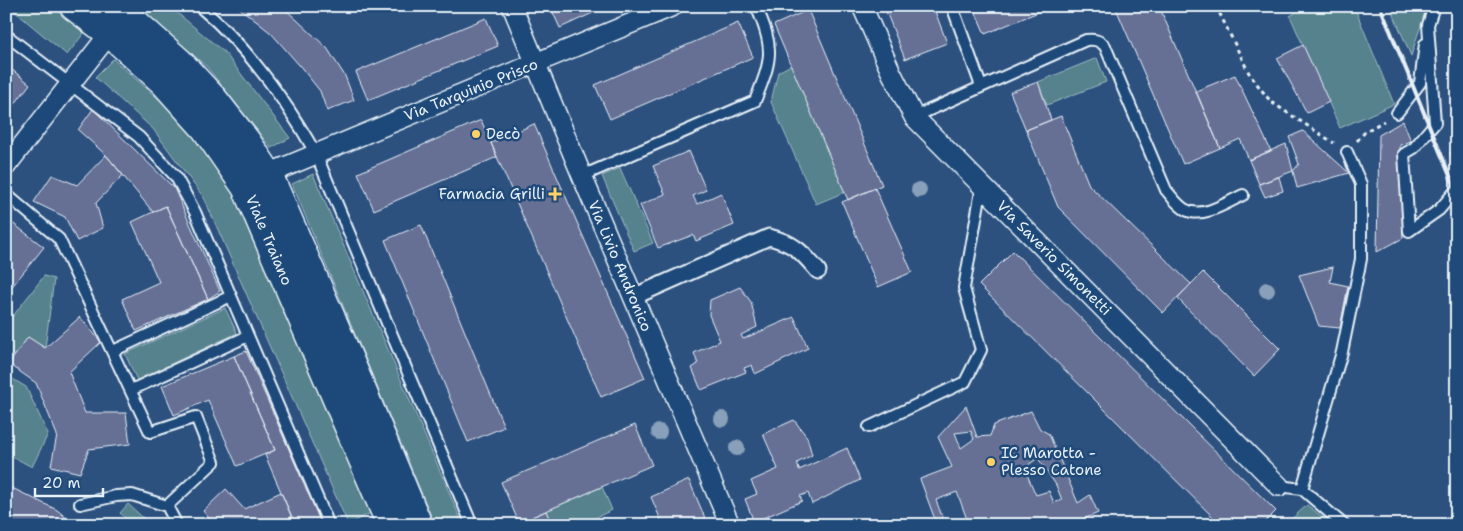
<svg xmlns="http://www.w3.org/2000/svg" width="1463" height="531" font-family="'Shantell Sans',sans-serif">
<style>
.green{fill:#55828c;stroke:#9ebac2}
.building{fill:#666f95;stroke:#e8f1f8;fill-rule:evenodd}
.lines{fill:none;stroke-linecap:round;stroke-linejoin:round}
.service-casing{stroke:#e8f1f8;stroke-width:14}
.pedestrian-casing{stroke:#e8f1f8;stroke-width:19}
.minor-casing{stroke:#e8f1f8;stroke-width:22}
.secondary-casing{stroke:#e8f1f8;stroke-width:31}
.path{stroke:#e8f1f8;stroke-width:3;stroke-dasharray:4 4;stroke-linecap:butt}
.service{stroke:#1f4a7a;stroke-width:10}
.pedestrian{stroke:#1f4a7a;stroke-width:15}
.minor{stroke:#1f4a7a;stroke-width:19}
.secondary{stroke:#1f4a7a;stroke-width:28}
.rail{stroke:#e8f1f8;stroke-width:4}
.tree{fill:#88a0b9}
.poi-dot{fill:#ffd166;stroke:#1f4a7a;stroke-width:2}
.labels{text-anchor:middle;stroke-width:5;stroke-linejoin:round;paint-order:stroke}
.street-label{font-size:15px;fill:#e8f1f8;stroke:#1f4a7a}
.poi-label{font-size:15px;fill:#e8f1f8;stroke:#1f4a7a;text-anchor:start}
</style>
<rect width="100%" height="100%" fill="#2d517f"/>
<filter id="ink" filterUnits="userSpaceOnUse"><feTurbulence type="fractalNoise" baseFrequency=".02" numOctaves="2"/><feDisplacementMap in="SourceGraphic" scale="10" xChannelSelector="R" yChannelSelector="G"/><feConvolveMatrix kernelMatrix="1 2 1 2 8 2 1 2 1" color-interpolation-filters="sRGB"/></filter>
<g filter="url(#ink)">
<path class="green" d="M8,6H52L84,33L67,55Z
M138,6H169L225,53L290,138L271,148L207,67Z
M1306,6H1354L1394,104L1340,128L1290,16Z
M1390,6H1427L1411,56Z
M1097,58L1106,82L1047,105L1038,82Z
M113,59L170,109L203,145L228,182L371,513L348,524L204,198L153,129L95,77Z
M791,65L845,192L816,204L771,102L778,72Z
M620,168L653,243L634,251L602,176Z
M313,174L463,525H435L292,184Z
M44,276L54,279L45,348L28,337L6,367V325Z
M225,308L237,333L137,380L125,354Z
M6,375L26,387L48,434L32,467L6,453Z
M602,487L612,510L580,525H552L546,511Z
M128,504L151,525H133L120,513Z
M1307,505L1332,525H1285Z"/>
<path class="building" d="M237,6H282L327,48L345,76L354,100L327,111L320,91L300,66L271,33Z
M550,6H608L560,28Z
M893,6H933L947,43L905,59L885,9Z
M973,6H1053L985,34Z
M1115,6H1159L1220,148L1183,164Z
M808,10L882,185L848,200L774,25Z
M486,18L498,46L368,100L356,72Z
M738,23L753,57L610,119L595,85Z
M1303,45L1329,102L1307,113L1277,58Z
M6,65L30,84L11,109L6,105Z
M1235,75L1271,151L1249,160L1240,139L1220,148L1196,91Z
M1038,82L1051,120L1026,130L1010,92Z
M93,109L174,188L220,291L208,299L166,206L153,212L106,155L78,130Z
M1061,116L1089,185L1191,284L1163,313L1058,207L1026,130Z
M481,120L497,157L374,210L358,173Z
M1403,121L1411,141L1400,145L1403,238L1377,252L1379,135Z
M534,124L645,378L601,397L491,143Z
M1303,131L1349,173L1297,188L1293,171L1299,164L1289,137Z
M1457,143V170L1450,153Z
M1286,144L1293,171L1259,184L1249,160Z
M689,151L706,190L693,196L697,204L721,193L734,225L696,241L693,235L658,248L640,205L665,194L653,166Z
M106,155L123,175L96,203L103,228L77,241L65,217L34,202L52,175L77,185Z
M1279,177L1283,191L1265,197L1259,184Z
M875,188L912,272L878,287L842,202Z
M166,206L208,299L136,331L122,299L159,282L132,222Z
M11,222L44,247L6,294V228Z
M421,225L504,427L468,442L385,240Z
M1013,251L1276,511L1262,525H1221L979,285Z
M1333,267L1330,282L1348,286L1340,328L1319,326L1299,275Z
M1203,272L1280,349L1254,376L1177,298Z
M740,287L751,302L757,327L741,335L743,339L794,317L808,348L755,374L752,365L744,368L746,372L701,390L692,368L698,364L694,353L720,341L709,315L710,300Z
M80,317L101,342L69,372L85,413H126L130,444L89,449L80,473L51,466L57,435L36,383L9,364L28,337L45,348Z
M246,351L322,525H295L281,492L265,455L275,450L234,356Z
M234,356L275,450L237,466L208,400L174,415L162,386Z
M966,406L977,437L990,436L994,425L1031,411L1040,429L1049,434L1078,503L1090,495L1098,513L1079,521L1080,525H969L957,492L936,500L945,525H937L920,479L952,467L938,437ZM971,431L974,439L961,448L955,433ZM1038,458L1056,485L1062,500L1054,503L1049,491L1036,495L1024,468Z
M794,420L807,437L812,455L797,463L799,470L847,448L860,480L812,504L808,493L800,496L802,501L754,522L745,499L757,494L751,481L778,469L763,434Z
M635,425L652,465L532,517L536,525H520L501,482Z
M689,480L708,525H663L651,497Z
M6,485L57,510L75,525H13L6,522Z
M226,489L244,509L281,492L292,517L277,525H215L203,511Z
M546,511L552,525H536L532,517Z"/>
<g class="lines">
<defs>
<path id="service" d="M199,6C247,46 285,99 316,154L472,525
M952,6L981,86
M1434,6L1428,25L1435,123L1414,148L1404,154L1409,231L1439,210L1457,189
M6,35L139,137L176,177L195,212L329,525
M1397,113L1420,83L1425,44
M914,117L1086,40C1094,39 1099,40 1105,46L1166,190C1172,197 1178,206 1186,210C1203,219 1228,202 1243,195
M582,176L755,101C772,59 775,49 756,6
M6,194L59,239L150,432L196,417L214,462L167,506L177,525
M113,351L231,296
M131,390L248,336
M869,427L965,382L981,350L964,288L982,185
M1279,486L1302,489L1344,525
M1302,489L1342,352L1361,259V184L1347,152
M80,504L116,496L132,495L167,506"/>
<path id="pedestrian" d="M633,297L769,237C794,243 802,252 818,271"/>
<path id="minor" d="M512,6L582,176L730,525
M862,6L891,72L914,117L1279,486
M6,166L110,33
M268,174L673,6"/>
<path id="secondary" d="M74,6L110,33L163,81L206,129L246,187L391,525
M116,6L179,62L214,100L246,141L268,174L348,357L418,525"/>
</defs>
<use href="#service" class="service-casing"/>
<use href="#pedestrian" class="pedestrian-casing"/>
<use href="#minor" class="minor-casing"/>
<use href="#secondary" class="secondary-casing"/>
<path class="path" d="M1216,6L1250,75L1271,102L1334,143
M1357,141L1366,131L1384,121"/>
<use href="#service" class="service"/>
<use href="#pedestrian" class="pedestrian"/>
<use href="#minor" class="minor"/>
<use href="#secondary" class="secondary"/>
<path class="rail" d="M1380,6L1457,193"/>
</g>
<g class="tree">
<circle cx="919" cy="190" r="8"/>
<circle cx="1267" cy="290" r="8"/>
<circle cx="722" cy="419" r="8"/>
<circle cx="659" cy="432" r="8"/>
<circle cx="737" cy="448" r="8"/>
</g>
</g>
<g class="poi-dot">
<circle cx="476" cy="134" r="5"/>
<path d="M552.5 186.5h5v5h5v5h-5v5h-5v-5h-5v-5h5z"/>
<circle cx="991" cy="462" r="5"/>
</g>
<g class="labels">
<g class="street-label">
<text transform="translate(471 90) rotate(-22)" y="5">Via Tarquinio Prisco</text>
<text transform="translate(269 240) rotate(67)" y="5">Viale Traiano</text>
<text transform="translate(1054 258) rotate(45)" y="5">Via Saverio Simonetti</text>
<text transform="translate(620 266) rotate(67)" y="5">Via Livio Andronico</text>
</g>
<g class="poi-label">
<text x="486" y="139">Decò</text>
<text x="545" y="199" text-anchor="end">Farmacia Grilli</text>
<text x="1001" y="458">IC Marotta -<tspan x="1001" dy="17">Plesso Catone</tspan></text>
</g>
</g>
<rect width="1463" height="531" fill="none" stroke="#1f4a7a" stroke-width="25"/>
<rect x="12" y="12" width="1438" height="506" fill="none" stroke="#e8f1f8" stroke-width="2" filter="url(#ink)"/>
<path d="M35 488v8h68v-8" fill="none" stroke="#e8f1f8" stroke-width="2.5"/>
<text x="42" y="488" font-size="15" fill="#e8f1f8" stroke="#1f4a7a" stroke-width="4" paint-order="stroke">20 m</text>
</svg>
